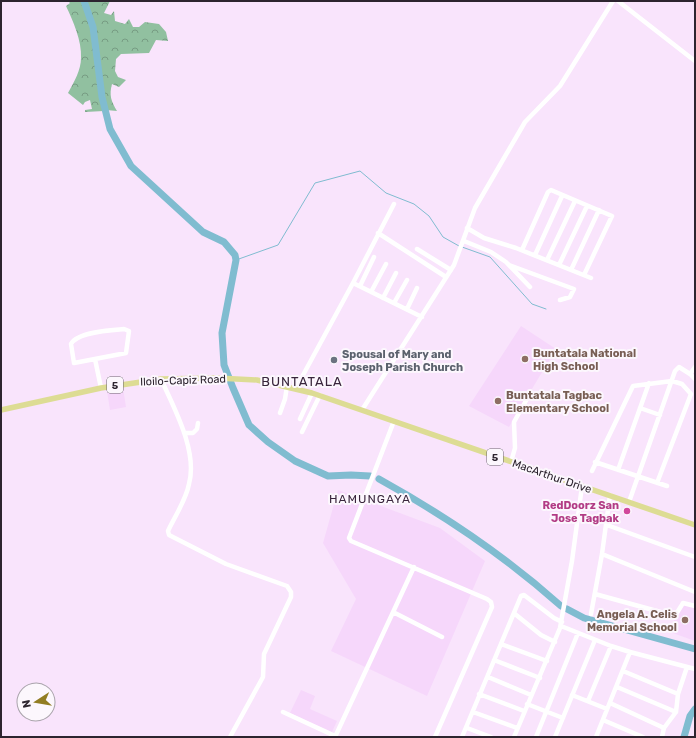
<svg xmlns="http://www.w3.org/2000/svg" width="696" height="738" font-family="Rubik,sans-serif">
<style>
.built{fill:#f6d7fb}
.forest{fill:url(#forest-crowns)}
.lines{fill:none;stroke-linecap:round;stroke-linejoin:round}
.stream{stroke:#80bcd0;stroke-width:1}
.river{stroke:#80bcd0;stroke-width:7}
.minor{stroke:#fff;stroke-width:4.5}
.major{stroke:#dddc94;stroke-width:5.5}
.education-dot{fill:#8d6e63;stroke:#fcf7fd;stroke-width:1.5}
.worship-dot{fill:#6b7280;stroke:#fcf7fd;stroke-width:1.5}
.hotel-dot{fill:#d1479c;stroke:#fcf7fd;stroke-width:1.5}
.labels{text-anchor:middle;stroke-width:4;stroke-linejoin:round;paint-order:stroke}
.shield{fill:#fcf7fd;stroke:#6b636d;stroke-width:1}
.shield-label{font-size:10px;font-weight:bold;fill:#2d242f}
.education-label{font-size:11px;font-weight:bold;fill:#785e54;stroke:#fcf7fd;text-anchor:start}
.worship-label{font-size:11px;font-weight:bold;fill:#5b616d;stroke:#fcf7fd;text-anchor:start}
.street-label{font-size:11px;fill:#2d242f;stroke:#fcf7fd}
.hotel-label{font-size:11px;font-weight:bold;fill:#b23c85;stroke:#fcf7fd;text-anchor:end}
.neighbourhood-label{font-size:12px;letter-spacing:1px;fill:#39253c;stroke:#fcf7fd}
.quarter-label{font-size:13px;letter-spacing:1px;fill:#39253c;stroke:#fcf7fd}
</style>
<defs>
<pattern id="forest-crowns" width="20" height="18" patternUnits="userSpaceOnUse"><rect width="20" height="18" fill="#91c0a0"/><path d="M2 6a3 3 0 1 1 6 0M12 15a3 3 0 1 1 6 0" fill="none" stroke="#779c83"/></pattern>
</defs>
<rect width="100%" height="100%" fill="#f9e4fc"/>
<path class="built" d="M521,326L556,349L509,427L469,406Z
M123,388L126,407L110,410L107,391Z
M338,490L440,528L485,561L427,696L331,651L356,599L323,543Z
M680,603L695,608V641L670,632Z
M301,690L315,696L310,709L337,721L332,732L290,713Z"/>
<path class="forest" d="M68,1H82L92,30L104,111L85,112V110L92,109L90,100L85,102L83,105L68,93C74,82 81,70 81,58C82,41 73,21 66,6L70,3Z
M85,1H110L104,13L111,15L114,11L115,21L125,24L129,19L133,27H139L145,22L159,24L166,32L168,41L156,40L149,53L121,54L116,59L115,71L118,77L126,80L119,87L112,84C109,95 111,101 117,111L106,110L95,27Z"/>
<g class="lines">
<path class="stream" d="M462,247L490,257L532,304L546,309
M236,260L278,245L315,183L360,171L386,193L414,204L429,216L443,237L459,246"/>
<path class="river" d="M84,1L93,27L102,97L110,129L131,166L203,232L224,242L235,255L236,260L222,333L224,365L233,388L249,425L268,442L295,461L328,476L351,475L370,476
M379,479C444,515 505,556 561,606
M567,609L584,618L695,649
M684,737L690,716L695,709"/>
<path class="minor" d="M618,1L695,61
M467,228L484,238L516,248L591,278
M378,233L446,277
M464,241L491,252L506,262L530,287
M417,249L451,270
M522,250L548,192L551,190L612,216L584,275
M535,255L562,196
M547,260L575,201
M509,265L574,289L570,297L560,300
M559,265L587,206
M571,270L599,210
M353,283L422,317
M360,286L374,257
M371,292L386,264
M383,298L396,273
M394,303L407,280
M407,309L417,288
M124,329L129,331L126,353L74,363L71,344C77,332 111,330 124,329Z
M95,359L101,388
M690,374L695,379
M161,379C174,408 198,451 189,484C186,500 175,516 168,531L169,535L226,564L287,586L291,592V597L264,654L263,677L230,737
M296,388L353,283L394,204
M640,408L660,415
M362,410L454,265L475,208L525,122L560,86L613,1
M280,413L285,399L287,386
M300,419L312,393
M394,421L349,538L351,541L487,599L491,602L492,607L435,737
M302,432L320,395
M184,433H193L197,429L198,423
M511,462L515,448L514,422L528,397
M595,462L667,486
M618,470L649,383
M592,471L633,386L672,381L682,384L691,394L657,483
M629,502L675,371L679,367L690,374L695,367
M607,525L695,557
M602,554L695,592
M595,594L675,616L683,603L695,606
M393,612L442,637
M515,614L541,635L555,642
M591,614L602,554L610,495
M561,626L611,646L630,652L596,737
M501,644L547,661
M630,652L695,669
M494,660L540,678
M623,671L678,694
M488,677L531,695
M617,687L676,712
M479,694L524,711
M572,695L607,709
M588,701L611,646
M610,703L664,728
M527,704L563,718
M283,712L335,736
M473,712L517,728
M603,720L643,737
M467,728L491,737
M335,737L414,567
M462,737L521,596L524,595L554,618L562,622
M514,737L560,628L572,561L582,486
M536,737L578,633
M555,737L595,640
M662,737L664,728L676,712L678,694L687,667"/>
<path class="major" d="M1,410L101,388L161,379L217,378L257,380L312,393L695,525"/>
</g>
<g class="education-dot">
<circle cx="525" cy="359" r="4"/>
<circle cx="498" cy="401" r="4"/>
<circle cx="685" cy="620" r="4"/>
</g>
<circle class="worship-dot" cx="334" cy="360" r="4"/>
<circle class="hotel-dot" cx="627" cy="511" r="4"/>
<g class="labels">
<g class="shield">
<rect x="107" y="377" width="16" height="16" rx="3"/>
<rect x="487" y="449" width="16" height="16" rx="3"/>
</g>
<g class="shield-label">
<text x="115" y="389">5</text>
<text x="495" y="461">5</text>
</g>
<g class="education-label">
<text x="533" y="357">Buntatala National<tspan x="533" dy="13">High School</tspan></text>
<text x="506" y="399">Buntatala Tagbac<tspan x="506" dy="13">Elementary School</tspan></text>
<text x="677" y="618" text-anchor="end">Angela A. Celis<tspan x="677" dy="13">Memorial School</tspan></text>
</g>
<g class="worship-label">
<text x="342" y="358">Spousal of Mary and<tspan x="342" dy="13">Joseph Parish Church</tspan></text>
</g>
<g class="street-label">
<text transform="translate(183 380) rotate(-2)" y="4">Iloilo-Capiz Road</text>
<text transform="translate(552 476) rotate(19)" y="4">MacArthur Drive</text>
</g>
<g class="hotel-label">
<text x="619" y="509">RedDoorz San<tspan x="619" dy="13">Jose Tagbak</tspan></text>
</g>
<g class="neighbourhood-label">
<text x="370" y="503">HAMUNGAYA</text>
</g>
<g class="quarter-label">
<text x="302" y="386">BUNTATALA</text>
</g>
</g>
<rect width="696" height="738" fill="none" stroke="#2d242f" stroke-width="4"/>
<g transform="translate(36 702) rotate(258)"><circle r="19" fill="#fcf7fd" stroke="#a9a3ab"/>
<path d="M0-3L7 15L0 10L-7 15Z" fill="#927d23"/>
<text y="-6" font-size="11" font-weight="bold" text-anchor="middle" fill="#2d242f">N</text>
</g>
</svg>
